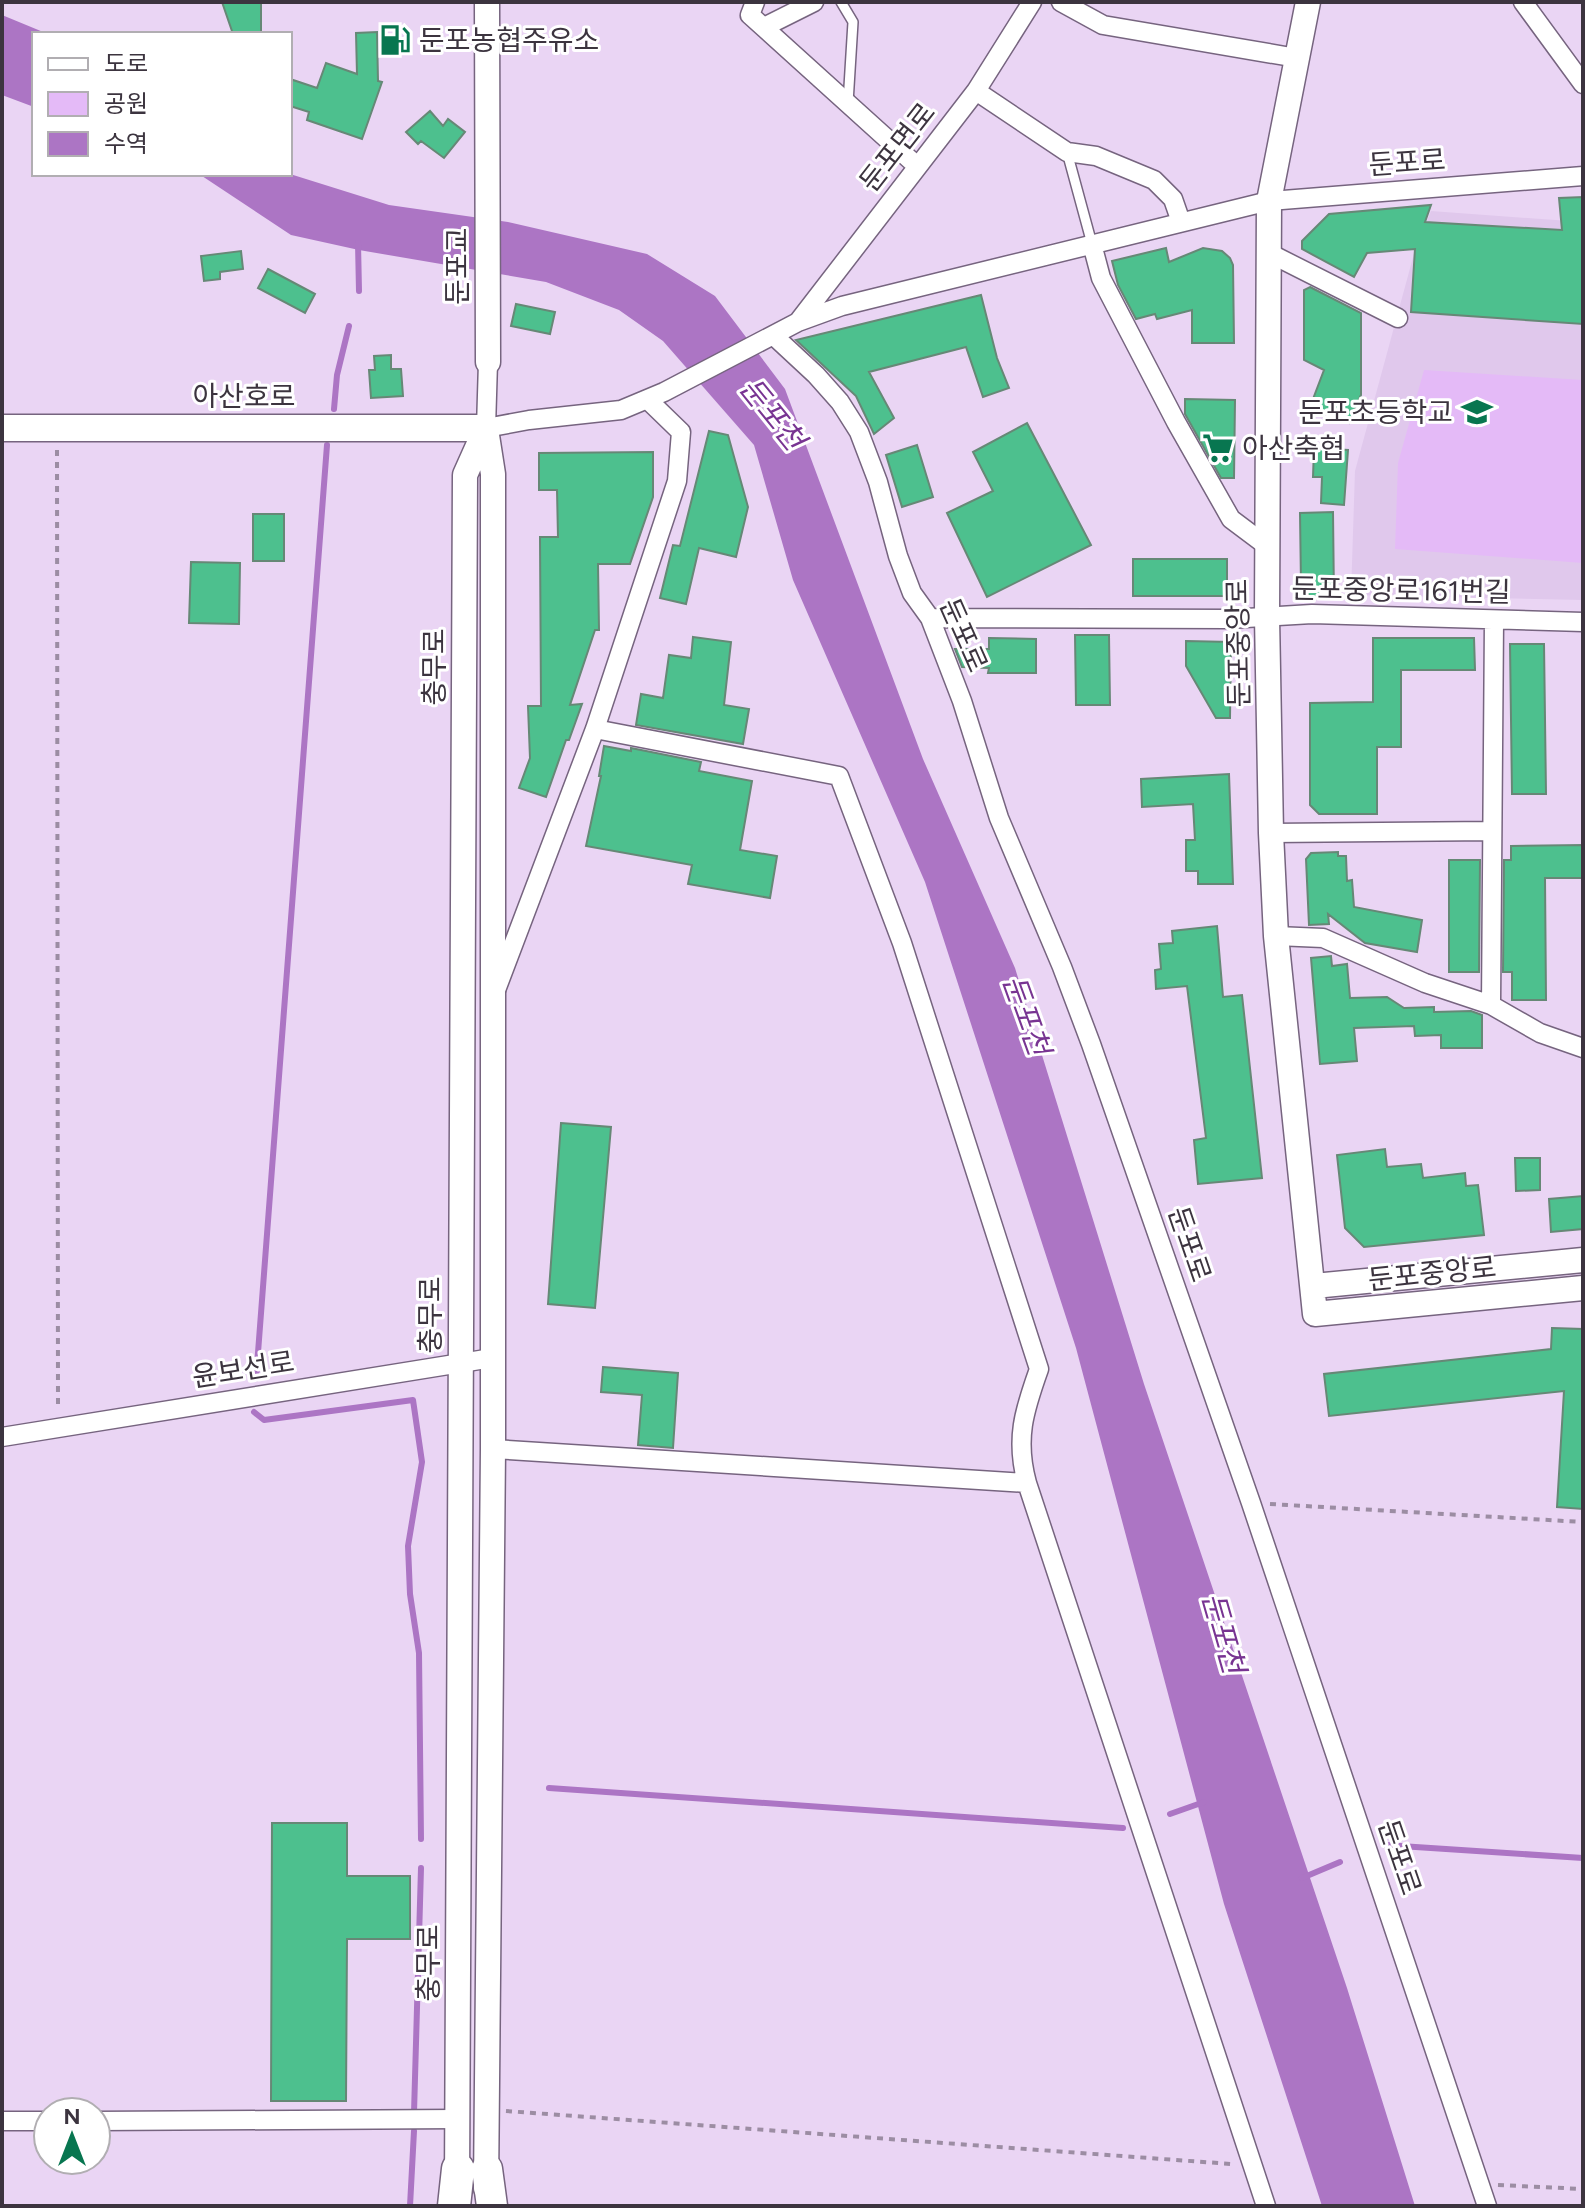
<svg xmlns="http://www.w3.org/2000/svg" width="1585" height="2208" font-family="Figtree,'Noto Sans KR',sans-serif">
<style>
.built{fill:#e0c8ec}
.green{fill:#e4baf7}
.water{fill:#ac75c4}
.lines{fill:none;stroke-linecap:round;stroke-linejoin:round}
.stream{stroke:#ac75c4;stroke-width:6}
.building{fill:#4dc08e;stroke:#668876;stroke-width:2}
.service-casing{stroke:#76647f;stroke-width:12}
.minor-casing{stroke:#76647f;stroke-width:21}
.tertiary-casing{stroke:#76647f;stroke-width:27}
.secondary-casing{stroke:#76647f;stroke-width:29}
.primary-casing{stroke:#76647f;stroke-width:33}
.trunk-casing{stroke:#76647f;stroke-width:35}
.path{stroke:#9c8da3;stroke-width:4;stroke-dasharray:6 6;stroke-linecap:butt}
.service{stroke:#fff;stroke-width:9}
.minor{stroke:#fff;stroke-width:18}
.tertiary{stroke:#fff;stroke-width:24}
.secondary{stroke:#fff;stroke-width:26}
.primary{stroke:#fff;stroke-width:30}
.trunk{stroke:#fff;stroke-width:32}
.labels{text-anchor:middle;stroke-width:6;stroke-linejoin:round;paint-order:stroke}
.poi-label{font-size:28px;fill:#3c343f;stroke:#fff;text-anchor:start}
.street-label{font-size:28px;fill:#3c343f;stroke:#fff}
.water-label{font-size:30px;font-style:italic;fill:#783492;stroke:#fff}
</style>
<rect width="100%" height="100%" fill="#ead5f4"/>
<path class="built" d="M1431,211L1583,222V600L1351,595L1355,471L1415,250Z"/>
<path class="green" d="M1424,370L1583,380V563L1395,549L1398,463Z"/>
<path class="water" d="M2,15L48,34H34V107L2,95Z
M199,174H290L389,205L508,222L647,254L715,296L785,389L923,759L1015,968L1144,1384L1347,1988L1415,2206H1322L1224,1904L1076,1348L925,882L793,580L754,445L663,341L619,310L546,282L359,250L291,235Z"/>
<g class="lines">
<path class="stream" d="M358,243L359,291
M334,409L337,375L349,326
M256,1379L327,445
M254,1412L264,1420L413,1400L422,1462L408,1546L410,1594L419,1653L421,1839
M549,1788L1123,1828
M1170,1814L1204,1802
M1385,1845L1583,1858
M1302,1878L1340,1862
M414,2113L421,1868
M410,2206L414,2131"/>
</g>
<path class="building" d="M222,2H261V34H233Z
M377,32L378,81L382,82L362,139L307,120L309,112L290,106V79L317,88L326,63L357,74L356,33Z
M430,111L443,126L448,119L465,132L444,158L421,141L418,144L406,132Z
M1583,197V324L1411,312L1415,249L1367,253L1354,277L1302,249V241L1329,214L1431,205L1425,222L1562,230L1559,198Z
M1166,248L1169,262L1203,248L1222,251L1230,258L1233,265L1234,343H1192V310L1157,319L1155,314L1136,319L1118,285L1112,261Z
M241,251L243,269L220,272V279L204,281L201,256Z
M268,269L315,294L305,313L258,288Z
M1310,287L1361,313V395L1349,423L1310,407L1324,370L1304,360V290Z
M981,295L997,358L1009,388L983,397L966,347L869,372L894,418L874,434L856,396L796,340Z
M516,304L555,312L550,334L511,326Z
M391,355V369H401L403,396L371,398L369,370H375L374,356Z
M1185,399L1235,400L1234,478H1221L1185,414Z
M1027,423L1091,545L987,597L947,513L993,491L973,452Z
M709,431L728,435L748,507L736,557L699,548L686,604L660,598L673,545L680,546Z
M917,445L933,497L902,507L886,455Z
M1314,448L1348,450L1344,505L1321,503L1322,477H1313Z
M653,452V497L630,564H598L599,630H595L570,705L582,704L569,740H566L546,797L519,788L530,758L528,706H541L540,537H558L557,490H539V453Z
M1333,512L1334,599H1312L1301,585L1300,513Z
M253,514H284V561H253Z
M1133,559H1227V596H1133Z
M191,562L240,563L239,624L189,623Z
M1075,635H1109L1110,705H1076Z
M693,637L731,642L724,705L749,709L743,744L636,725L641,694L663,698L669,655L691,658Z
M989,638L1036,639V673H988L989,668L962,667L955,649H989Z
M1373,638H1474L1475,670H1401V747H1377V814H1319L1310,805V703L1373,702Z
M1186,641L1231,642L1230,718H1216L1186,666Z
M1510,644H1544L1546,794H1512Z
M604,746L631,751V748L701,762L699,771L752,781L740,850L777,856L770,898L688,884L692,865L586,846L601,776H599Z
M1229,774L1233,884H1198V871H1186V840H1195L1193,804L1142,807L1141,779Z
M1583,845V878H1545L1546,1000H1512V972H1503L1504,860H1511V846Z
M1338,852V856H1346L1347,881L1352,880L1354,907L1422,920L1417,952L1365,943L1328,914L1329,924L1309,925L1306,859L1311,853Z
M1449,860H1480L1479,972H1449Z
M1217,926L1223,997L1242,995L1262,1178L1198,1184L1194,1140L1206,1138L1187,986L1156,989L1155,970L1161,969L1159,944L1173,943L1172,931Z
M1331,956L1332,966L1347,964L1350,998L1387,997L1404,1008L1434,1007V1012L1471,1011L1482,1015V1048H1441V1035L1415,1036L1414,1026L1354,1028L1357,1061L1320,1064L1311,958Z
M561,1123L611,1127L595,1308L548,1304Z
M1385,1149L1387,1167L1421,1164L1423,1178L1465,1173L1466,1186L1478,1185L1484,1235L1364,1247L1345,1228L1337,1155Z
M1515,1158H1540V1190L1516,1191Z
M1583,1196V1229L1551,1232L1549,1199Z
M1552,1328L1583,1329V1509L1557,1507L1564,1391L1329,1416L1324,1374L1551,1349Z
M603,1367L678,1373L673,1448L638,1445L642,1395L601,1392Z
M272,1823H347V1876H410V1939H347L346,2101H271Z"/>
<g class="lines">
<defs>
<path id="service" d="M841,2L853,22L848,103
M1067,152L1092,244"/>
<path id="minor" d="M755,2L750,15L917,166
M1061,2L1103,25L1297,58
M1523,2L1583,84
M764,27L814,2
M976,91L1067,152L1096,156L1154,180L1173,199L1181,222
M1092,244L1101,278L1176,422L1231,519L1267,546
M1269,253L1398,318
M798,322L976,91L1032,2
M774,336L816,375L840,402L859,432L878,482L898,556L912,593L930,618L962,701L999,818L1062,967L1091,1044L1251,1503L1487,2206
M488,362L486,428L529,420L621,410L664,392L798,322L842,306L1269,201L1583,176
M930,618L1229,619L1312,614L1583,622
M595,729L839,776L902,943L1039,1369C1024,1411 1015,1439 1027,1483L1266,2206
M1271,833L1492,831
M1276,936L1323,938L1425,983L1491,1005L1540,1033L1583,1048
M496,990L595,729L677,481L681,432L648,400
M1491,1005L1494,620
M2,1437L492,1358
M493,1449L1027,1483
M2,2121H48
M96,2121L458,2119"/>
<path id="tertiary" d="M487,2L488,362
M1308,2L1269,201L1267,617L1271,833L1276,936L1315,1314L1583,1288
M486,429L493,474V1449L486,2188
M1314,1286L1583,1260
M457,2185L465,475L486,428"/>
<path id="secondary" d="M2,428H486"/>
<path id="primary" d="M487,2169L492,2206"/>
<path id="trunk" d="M454,2206L458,2169"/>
</defs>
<use href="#service" class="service-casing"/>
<use href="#minor" class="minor-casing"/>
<use href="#tertiary" class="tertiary-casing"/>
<use href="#secondary" class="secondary-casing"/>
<use href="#primary" class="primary-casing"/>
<use href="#trunk" class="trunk-casing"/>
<path class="path" d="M57,450L58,1409
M1270,1504L1583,1522
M506,2111L1231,2164
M1498,2185L1583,2189"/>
<use href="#service" class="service"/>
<use href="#minor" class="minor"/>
<use href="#tertiary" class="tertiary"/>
<use href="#secondary" class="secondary"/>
<use href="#primary" class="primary"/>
<use href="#trunk" class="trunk"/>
</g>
<defs>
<symbol id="fuel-bare" viewBox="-9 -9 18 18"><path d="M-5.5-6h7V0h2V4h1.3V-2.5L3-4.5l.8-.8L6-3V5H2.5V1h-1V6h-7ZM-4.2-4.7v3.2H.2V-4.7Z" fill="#087650" stroke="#fff" stroke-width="2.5" paint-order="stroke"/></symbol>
<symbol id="school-bare" viewBox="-9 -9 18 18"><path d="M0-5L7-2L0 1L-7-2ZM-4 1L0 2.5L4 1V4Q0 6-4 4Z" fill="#087650" stroke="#fff" stroke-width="2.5" paint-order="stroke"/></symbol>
<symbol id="supermarket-bare" viewBox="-9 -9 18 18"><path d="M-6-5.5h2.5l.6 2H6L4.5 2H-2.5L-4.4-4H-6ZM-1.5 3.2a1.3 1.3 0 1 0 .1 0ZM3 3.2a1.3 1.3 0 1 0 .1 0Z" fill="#087650" stroke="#fff" stroke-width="2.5" paint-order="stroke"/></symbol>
</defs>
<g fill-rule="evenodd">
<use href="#fuel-bare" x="373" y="18" width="44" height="44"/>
<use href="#school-bare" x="1455" y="390" width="44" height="44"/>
<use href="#supermarket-bare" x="1196" y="426" width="44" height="44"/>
</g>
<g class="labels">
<g class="poi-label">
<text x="419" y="50">둔포농협주유소</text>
<text x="1453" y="422" text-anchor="end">둔포초등학교</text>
<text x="1242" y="458">아산축협</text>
</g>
<g class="street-label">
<text transform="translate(897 147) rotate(-52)" y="10">둔포면로</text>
<text transform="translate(1407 162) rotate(-4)" y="10">둔포로</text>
<text transform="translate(457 266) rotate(-90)" y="10">둔포교</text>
<text x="244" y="406">아산호로</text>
<text transform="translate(1401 590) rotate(1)" y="10">둔포중앙로161번길</text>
<text transform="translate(964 635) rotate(66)" y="10">둔포로</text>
<text transform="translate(1238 643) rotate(-91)" y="10">둔포중앙로</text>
<text transform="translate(434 667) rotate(-90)" y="10">충무로</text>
<text transform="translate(1190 1244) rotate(71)" y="10">둔포로</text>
<text transform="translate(1432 1273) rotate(-6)" y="10">둔포중앙로</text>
<text transform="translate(430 1315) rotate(-90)" y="10">충무로</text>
<text transform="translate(243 1369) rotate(-9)" y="10">윤보선로</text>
<text transform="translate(1400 1857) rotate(71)" y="10">둔포로</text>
<text transform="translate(428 1963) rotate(-90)" y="10">충무로</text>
</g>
<g class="water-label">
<text transform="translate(772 414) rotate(51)" y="10">둔포천</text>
<text transform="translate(1026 1015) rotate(70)" y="10">둔포천</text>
<text transform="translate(1223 1633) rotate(74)" y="10">둔포천</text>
</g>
</g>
<rect width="1585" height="2208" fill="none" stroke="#3c343f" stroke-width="8"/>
<rect x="32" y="32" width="260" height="144" fill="#ffffff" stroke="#b1aeb2" stroke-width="2"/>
<rect x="48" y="58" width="40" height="12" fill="#ffffff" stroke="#b1aeb2" stroke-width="2"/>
<text x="104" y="72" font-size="24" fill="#3c343f">도로</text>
<rect x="48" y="92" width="40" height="24" fill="#e4baf7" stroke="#b1aeb2" stroke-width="2"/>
<text x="104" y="112" font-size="24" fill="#3c343f">공원</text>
<rect x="48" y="132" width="40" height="24" fill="#ac75c4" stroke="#b1aeb2" stroke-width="2"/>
<text x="104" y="152" font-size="24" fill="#3c343f">수역</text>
<g transform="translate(72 2136)"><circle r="38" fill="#ffffff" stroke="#b1aeb2" stroke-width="2"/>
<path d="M0-6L14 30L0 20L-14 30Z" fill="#087650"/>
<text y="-12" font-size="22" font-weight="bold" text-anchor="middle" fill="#3c343f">N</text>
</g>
</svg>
